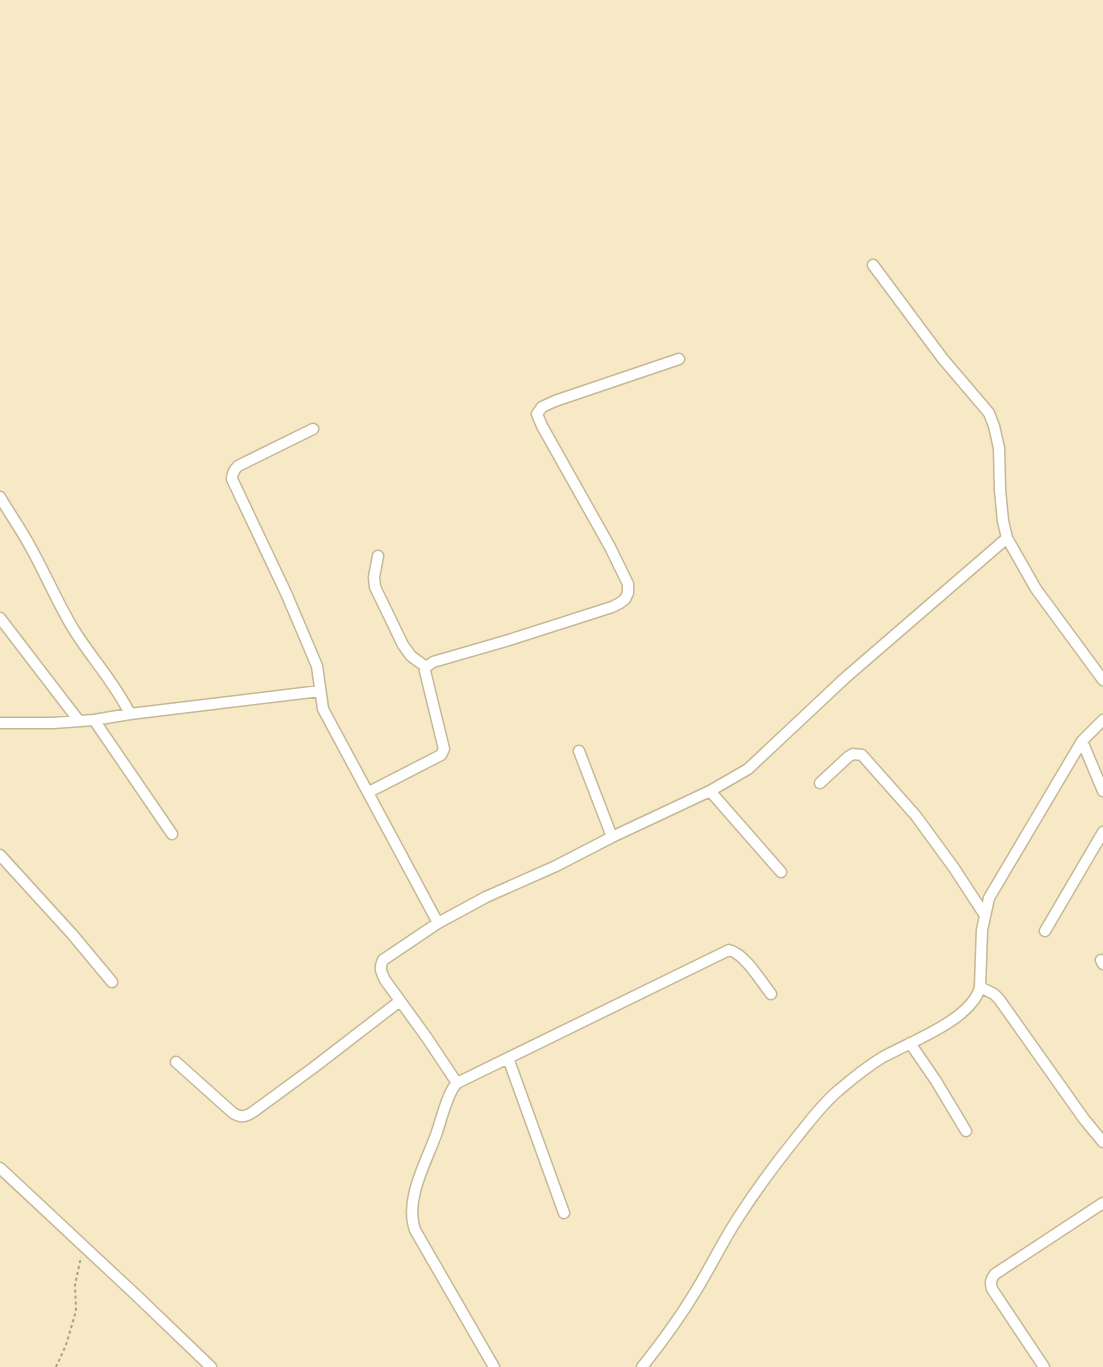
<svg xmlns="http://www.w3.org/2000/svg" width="1103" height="1367" font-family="Rubik,sans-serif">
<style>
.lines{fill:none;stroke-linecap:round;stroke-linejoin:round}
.minor-casing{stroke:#c5b895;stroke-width:13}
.path{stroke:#a99e84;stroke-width:2;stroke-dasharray:3 3;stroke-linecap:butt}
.minor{stroke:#fff;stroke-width:10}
</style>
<rect width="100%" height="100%" fill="#f7e9c5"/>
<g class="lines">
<defs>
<path id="minor" d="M873,265L943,359L989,413L994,426L999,448L1000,490L1003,521L1007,538L1036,589L1103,680
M313,429L238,466C234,470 232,473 232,479L286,593L317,666L323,709L438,923
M0,497C10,514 22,531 31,548C46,575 58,604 74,630C92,659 115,683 130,714
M0,618L79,721
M426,667L433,662L509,640L612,607L620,603L625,599L628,593V584L610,547L542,426L537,414L542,407L555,401L679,359
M94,720L172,834
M0,723H53L94,720L130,714L320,691
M1082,741L1103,791
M579,751L612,837
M820,783L848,757L853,754L862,755L916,816L954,868L984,914
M710,791L781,872
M369,792L441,755L444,749L425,671L426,667L411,656L403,645L375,587L374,577L378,556
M0,855L72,934L112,982
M1045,931L1103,832
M1101,960L1103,964
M980,987L994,994L999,999L1084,1119L1103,1142
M910,1043L936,1081L966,1131
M508,1058L564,1213
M176,1062L233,1113C241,1118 245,1117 253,1112L313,1068L400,1001
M457,1083L427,1038L385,980C381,972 379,968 383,960L438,923L486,897L556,866L612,837L710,791L748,769L845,678L1007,538
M0,1168L136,1295L211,1367
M494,1367L415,1230C404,1199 427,1161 437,1132C442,1117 445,1102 453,1088L457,1083L729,950C745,954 760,980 771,994
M642,1367C662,1342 681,1316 697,1289C711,1266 723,1241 738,1218C756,1190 776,1163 797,1137C810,1121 823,1103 839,1090C853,1078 868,1066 883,1057C910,1042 973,1019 980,987L982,930L989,898L1082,741L1103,720
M1044,1367L992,1289C990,1282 991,1279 995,1274L1103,1203"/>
</defs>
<use href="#minor" class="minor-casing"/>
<path class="path" d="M56,1367L66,1345L76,1311L75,1285L81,1257"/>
<use href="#minor" class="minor"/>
</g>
</svg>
